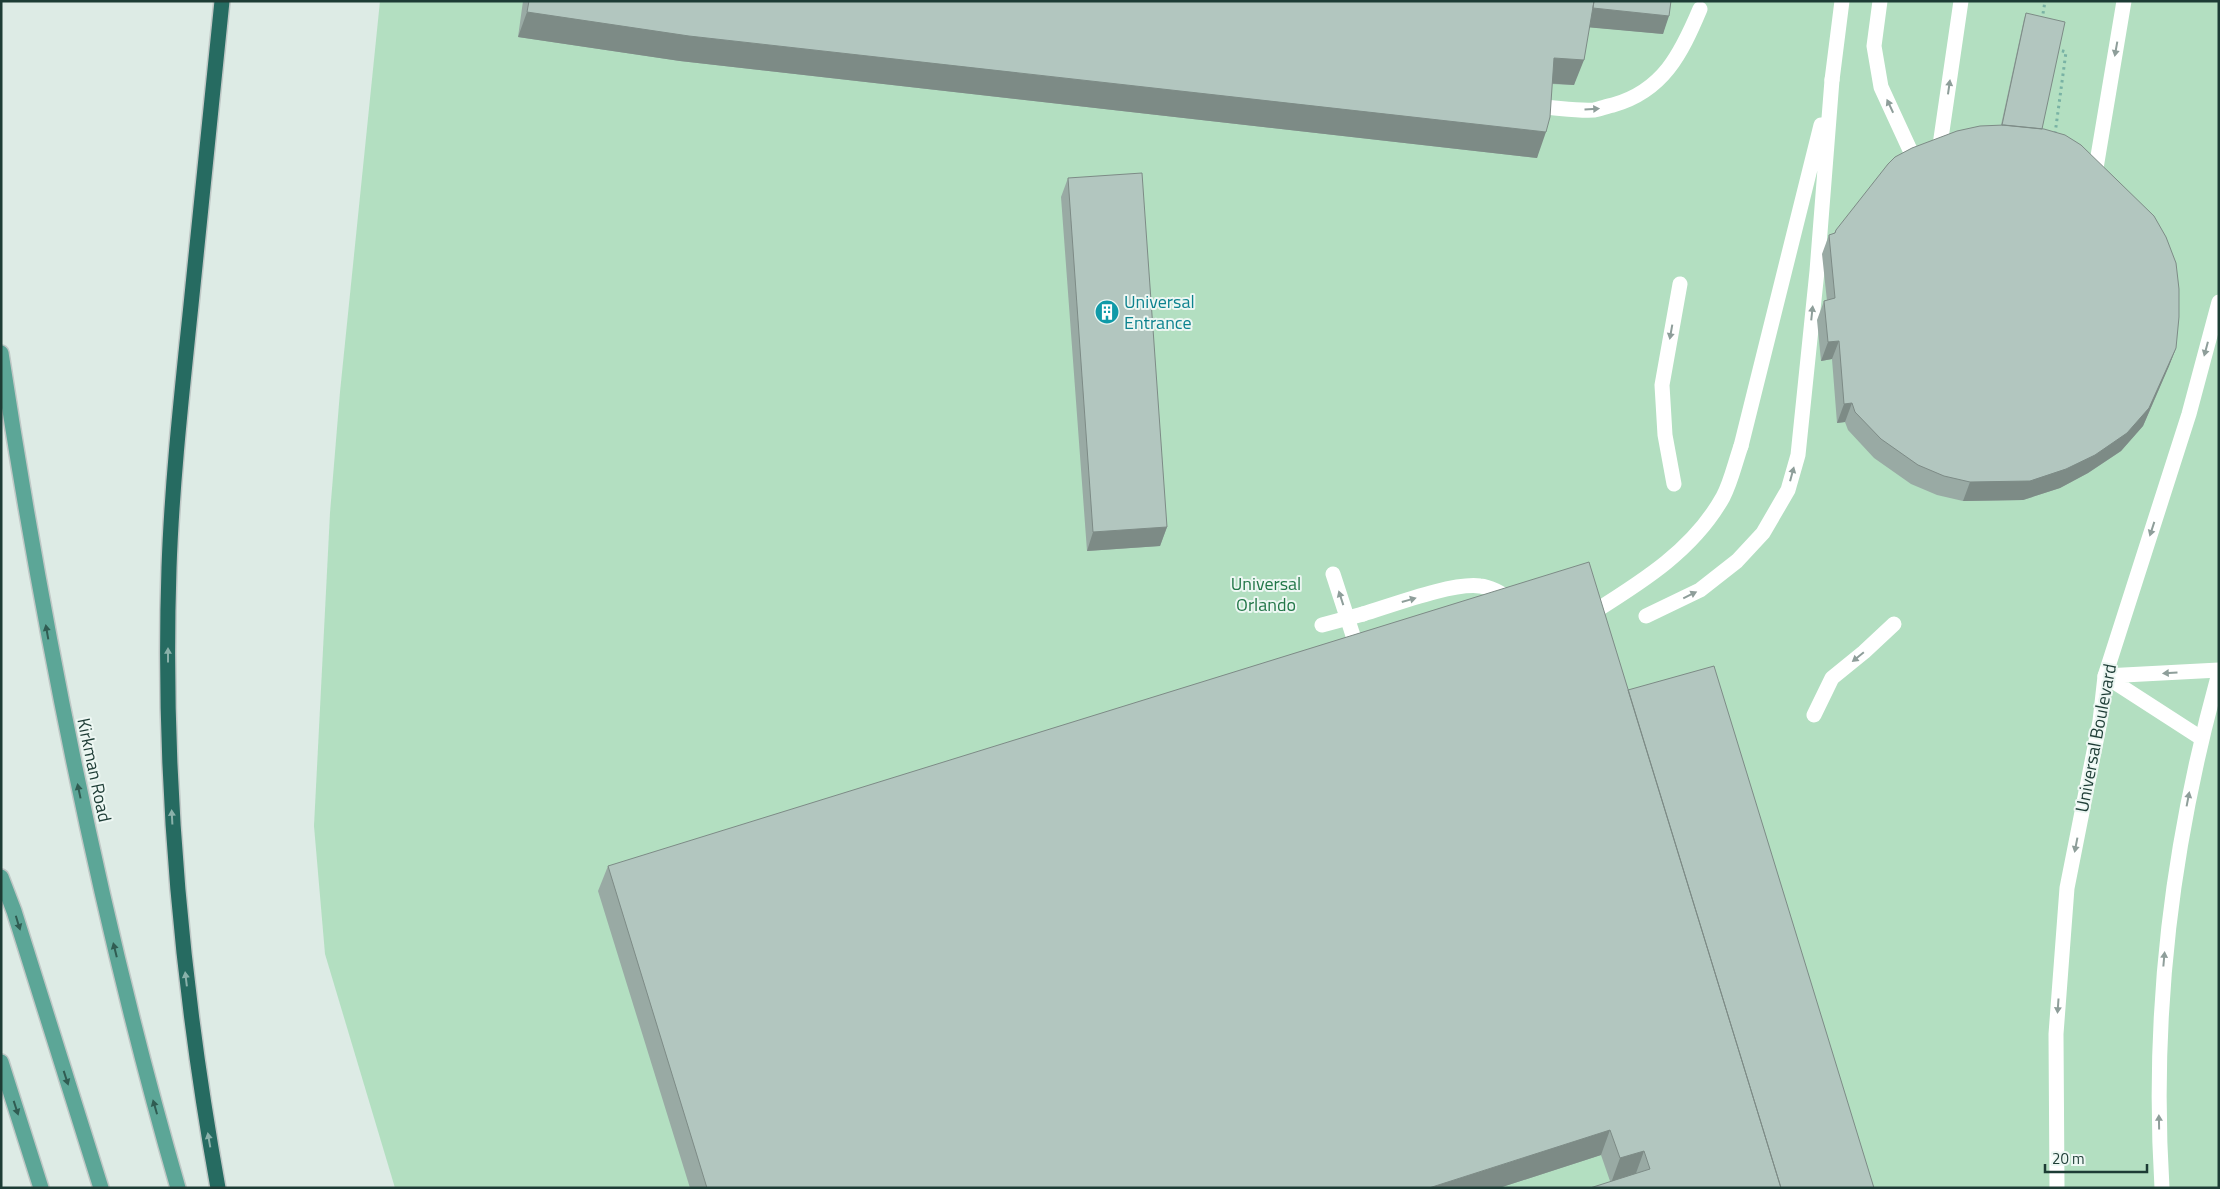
<svg xmlns="http://www.w3.org/2000/svg" width="2220" height="1189" font-family="'Titillium Web',sans-serif">
<style>
.green{fill:#b3dfc1}
.lines{fill:none;stroke-linecap:round;stroke-linejoin:round}
.primary-casing{stroke:#c0c8c6;stroke-width:18}
.motorway-casing{stroke:#c0c8c6;stroke-width:18}
.path{stroke:#79b2a4;stroke-width:3;stroke-dasharray:2.5 4;stroke-linecap:butt}
.service{stroke:#fff;stroke-width:15}
.minor{stroke:#fff;stroke-width:15}
.tertiary{stroke:#fff;stroke-width:15}
.primary{stroke:#5ca697;stroke-width:15}
.motorway{stroke:#266b61;stroke-width:15}
.service-bridge{stroke:#fff;stroke-width:15}
.wall{fill:#99aaa4}
.shaded-wall{fill:#7d8b86}
.building{fill:#b2c6bf;stroke:#7d8b86}
.oneway{fill:#8e9e9a}
.oneway2{fill:#305c52}
.oneway3{fill:#8ab1aa}
.labels{text-anchor:middle;stroke-width:4;stroke-linejoin:round;paint-order:stroke}
.culture-label{font-size:18px;fill:#0d838f;stroke:#edf7f3;text-anchor:start}
.park-label{font-size:18px;fill:#237749;stroke:#edf7f3}
.street-label{font-size:18px;fill:#1d3c35;stroke:#edf7f3}
</style>
<rect width="100%" height="100%" fill="#ddebe5"/>
<path class="green" d="M380,1H2219V1188H395L325,954L314,826L330,513L340,392Z"/>
<g class="lines">
<defs>
<path id="primary" d="M1,353C44,635 99,914 178,1188
M1,877L14,911L101,1188
M1,1062L41,1188"/>
<path id="motorway" d="M218,1188C181,983 162,776 169,568C172,480 182,392 191,305C201,204 211,103 222,1"/>
</defs>
<use href="#primary" class="primary-casing"/>
<use href="#motorway" class="motorway-casing"/>
<path class="path" d="M2042,20L2045,1
M2055,134L2066,52L2056,49"/>
<path class="service" d="M1880,1L1874,46L1881,87L1910,150
M1543,107C1560,108 1577,111 1594,110C1600,109 1607,106 1613,105C1663,91 1681,54 1700,9
M1939,152L1961,1
M2094,180L2124,1
M1741,446L1821,125
M1674,484L1665,435L1662,385L1680,284
M1333,574L1359,654
M1363,614C1390,606 1453,582 1480,586C1491,587 1502,594 1512,600
M1646,616L1700,590L1737,561L1763,533L1788,490L1798,455L1817,271L1832,80
M1814,715L1832,678L1864,652L1894,624"/>
<path class="minor" d="M1832,80L1842,1
M2105,676L2219,670
M2105,676L2201,738"/>
<path class="tertiary" d="M2057,1188L2056,1034L2067,888L2100,721L2105,676L2189,414L2219,302
M2162,1188C2151,1011 2172,843 2219,673"/>
<use href="#primary" class="primary"/>
<use href="#motorway" class="motorway"/>
<path class="service-bridge" d="M1589,615C1640,583 1693,551 1723,497C1731,482 1735,463 1741,446
M1322,625L1363,614"/>
</g>
<path class="wall" d="M523,1H1671L1663,34L1589,27L1574,85L1552,84L1537,158L680,61L518,37Z
M2026,13L2042,129L2176,348L2169,366L2143,426L2121,451L2088,473L2060,488L2023,500L1963,501L1937,495L1911,484L1874,458L1848,430L1845,422L1837,423L1832,359L1821,361L1817,320L1824,301H1827L1822,254L1829,235L1834,234L1836,230L2001,125L2024,19Z
M1068,178L1167,527L1160,546L1087,551L1061,197Z
M1628,690L1874,1188L1610,1181L1601,1155L1499,1188H690L598,891L608,866Z"/>
<path class="shaded-wall" d="M1592,8L1669,16L1663,34L1585,27Z
M527,12L1546,132L1537,158L680,61L518,37Z
M1554,58L1584,60L1574,85L1545,83Z
M1839,341L1832,359L1821,361L1828,342Z
M2176,348L2169,366L2143,426L2121,451L2088,473L2060,488L2023,500L1963,501L1970,482Z
M1852,403L1845,422L1837,423L1844,404Z
M1167,527L1160,546L1087,551L1093,532Z
M1610,1130L1601,1155L1499,1188H1429Z
M1644,1151L1635,1176L1611,1183L1620,1158Z"/>
<path class="building" d="M529,1H1594L1584,60L1554,58L1550,117L1546,132L689,36L527,12Z
M1671,1L1669,16L1593,8L1594,1Z
M2026,13L2065,22L2042,129L2002,125Z
M2004,125L2044,129L2065,135L2081,145L2154,216L2166,237L2176,263L2179,289V317L2176,348L2149,408L2127,433L2095,455L2066,469L2030,481L1970,482L1944,476L1918,465L1881,439L1855,412L1852,403L1844,404L1839,341L1828,342L1824,301L1835,298L1829,235L1835,233L1836,230L1888,164L1895,157L1912,148L1957,131L1980,126Z
M1142,173L1167,527L1093,532L1068,178Z
M1589,562L1781,1188H1590L1650,1169L1644,1151L1620,1158L1610,1130L1429,1188H707L608,866Z
M1714,666L1874,1188H1781L1628,690Z"/>
<defs><path id="oneway-solid" d="M-6-.8H1V-3.2L6.5 0L1 3.2V.8H-6Z" transform="scale(1.25)"/></defs>
<g class="oneway">
<use href="#oneway-solid" transform="translate(2116 49) rotate(100)"/>
<use href="#oneway-solid" transform="translate(1949 87) rotate(-82)"/>
<use href="#oneway-solid" transform="translate(1890 106) rotate(-115)"/>
<use href="#oneway-solid" transform="translate(1592 109) rotate(-3)"/>
<use href="#oneway-solid" transform="translate(1812 313) rotate(-84)"/>
<use href="#oneway-solid" transform="translate(1671 332) rotate(100)"/>
<use href="#oneway-solid" transform="translate(2206 349) rotate(105)"/>
<use href="#oneway-solid" transform="translate(1792 474) rotate(-75)"/>
<use href="#oneway-solid" transform="translate(2152 529) rotate(108)"/>
<use href="#oneway-solid" transform="translate(1690 595) rotate(-26)"/>
<use href="#oneway-solid" transform="translate(1341 598) rotate(-108)"/>
<use href="#oneway-solid" transform="translate(1409 600) rotate(-16)"/>
<use href="#oneway-solid" transform="translate(1858 657) rotate(141)"/>
<use href="#oneway-solid" transform="translate(2170 673) rotate(177)"/>
<use href="#oneway-solid" transform="translate(2188 799) rotate(-79)"/>
<use href="#oneway-solid" transform="translate(2076 845) rotate(101)"/>
<use href="#oneway-solid" transform="translate(2164 959) rotate(-85)"/>
<use href="#oneway-solid" transform="translate(2058 1006) rotate(94)"/>
<use href="#oneway-solid" transform="translate(2159 1122) rotate(-91)"/>
</g>
<g class="oneway2">
<use href="#oneway-solid" transform="translate(47 632) rotate(-100)"/>
<use href="#oneway-solid" transform="translate(79 791) rotate(-102)"/>
<use href="#oneway-solid" transform="translate(18 923) rotate(73)"/>
<use href="#oneway-solid" transform="translate(115 950) rotate(-104)"/>
<use href="#oneway-solid" transform="translate(66 1078) rotate(72)"/>
<use href="#oneway-solid" transform="translate(155 1107) rotate(-106)"/>
<use href="#oneway-solid" transform="translate(16 1108) rotate(72)"/>
</g>
<g class="oneway3">
<use href="#oneway-solid" transform="translate(168 655) rotate(-90)"/>
<use href="#oneway-solid" transform="translate(172 817) rotate(-93)"/>
<use href="#oneway-solid" transform="translate(186 979) rotate(-97)"/>
<use href="#oneway-solid" transform="translate(209 1140) rotate(-100)"/>
</g>
<defs>
<symbol id="building-disc" viewBox="-11 -11 22 22"><circle r="9.5" fill="#0f9aa8" stroke="#edf7f3"/><path d="M-4-6H4V6H1V3H-1V6H-4ZM-2.5-4.3h1.7v1.8h-1.7ZM.8-4.3h1.7v1.8H.8ZM-2.5-1h1.7V.8h-1.7ZM.8-1h1.7V.8H.8Z" fill="#fff"/></symbol>
</defs>
<g fill-rule="evenodd">
<use href="#building-disc" x="1093" y="298" width="28" height="28"/>
</g>
<g class="labels">
<g class="culture-label">
<text x="1124" y="308">Universal<tspan x="1124" dy="21">Entrance</tspan></text>
</g>
<g class="park-label">
<text x="1266" y="590">Universal<tspan x="1266" dy="21">Orlando</tspan></text>
</g>
<g class="street-label">
<text transform="translate(2096 738) rotate(-79)" y="6">Universal Boulevard</text>
<text transform="translate(94 770) rotate(78)" y="6">Kirkman Road</text>
</g>
</g>
<rect width="2220" height="1189" fill="none" stroke="#1d3c35" stroke-width="5"/>
<path d="M2045 1164v8h102v-8" fill="none" stroke="#1d3c35" stroke-width="2.5"/>
<text x="2052" y="1164" font-size="15" fill="#1d3c35" stroke="#edf7f3" stroke-width="4" paint-order="stroke">20 m</text>
</svg>
